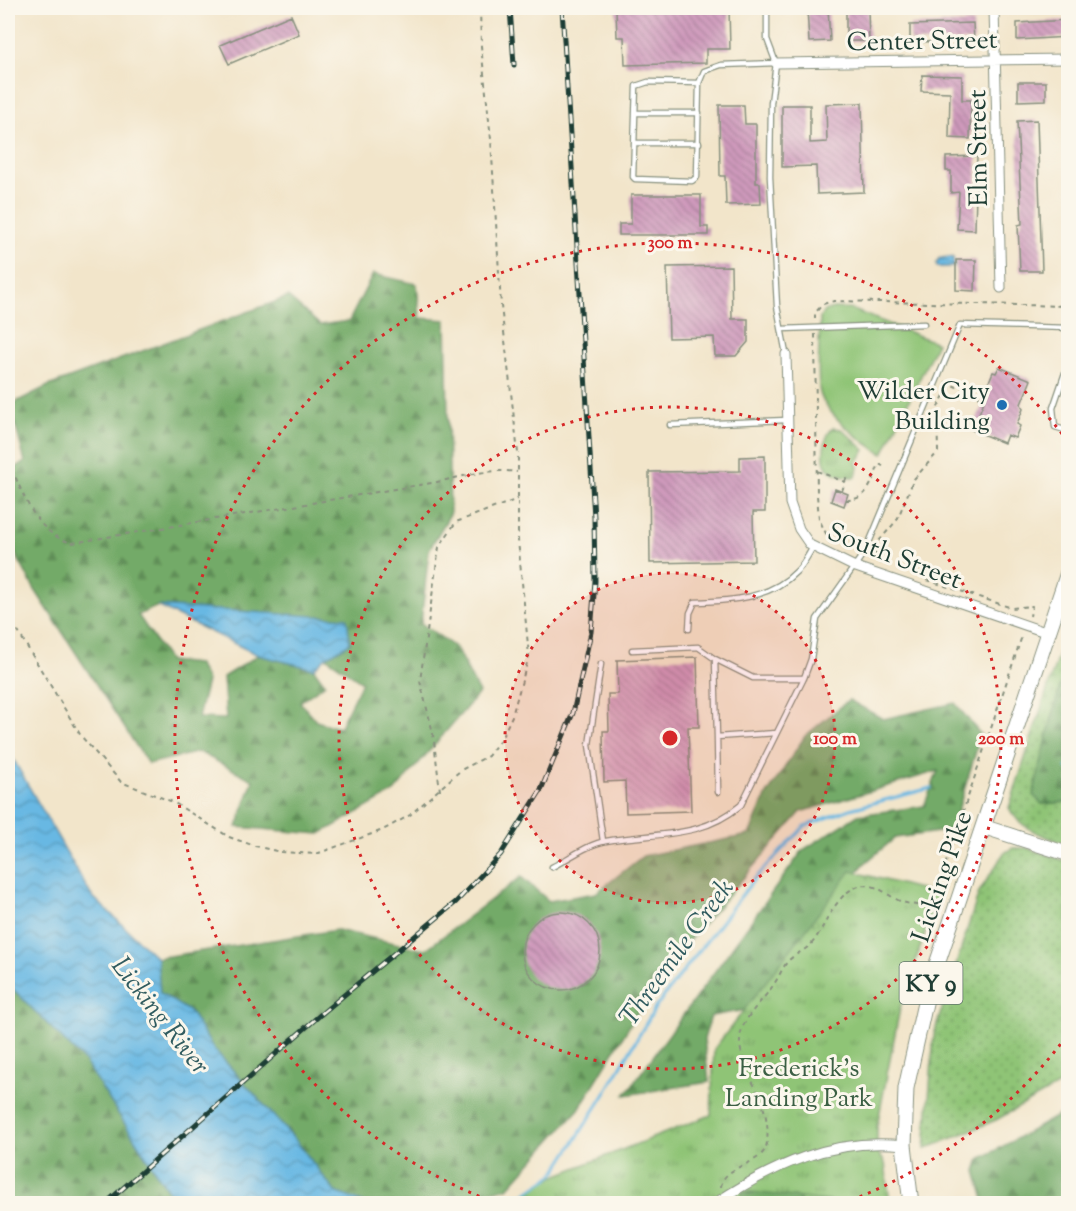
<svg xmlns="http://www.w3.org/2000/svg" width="1076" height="1211" font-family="'Sorts Mill Goudy',serif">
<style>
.grass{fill:url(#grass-dots);stroke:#578055;stroke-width:1.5}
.forest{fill:url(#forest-firs);stroke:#49744e;stroke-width:1.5;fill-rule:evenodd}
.park{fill:url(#park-tufts);stroke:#578055;stroke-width:1.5}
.garden{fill:#8fc476;stroke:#578055;stroke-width:1.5}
.water{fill:url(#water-waves);stroke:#447a8c;stroke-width:1.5}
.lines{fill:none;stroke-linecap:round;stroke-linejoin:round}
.stream{stroke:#68b8e3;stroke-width:3}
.building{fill:url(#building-back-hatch)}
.lane-casing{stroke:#88917f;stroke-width:7}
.street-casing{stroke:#88917f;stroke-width:11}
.secondary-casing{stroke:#88917f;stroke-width:16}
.primary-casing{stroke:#88917f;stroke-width:17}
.path{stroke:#88917f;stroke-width:2;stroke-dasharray:4.5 4.5;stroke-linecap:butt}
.lane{stroke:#fff;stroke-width:4.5}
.street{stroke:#fff;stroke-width:9}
.secondary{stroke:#fff;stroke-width:14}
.primary{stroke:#fff;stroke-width:15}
.rail-casing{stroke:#1f3d34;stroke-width:5}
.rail{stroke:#fbf7ec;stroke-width:3;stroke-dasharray:9;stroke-linecap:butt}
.ring{fill:none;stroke:#d62828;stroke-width:3;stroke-dasharray:3 6}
.poi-dot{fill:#1f6fb2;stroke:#fbf7ec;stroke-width:2}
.labels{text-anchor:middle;stroke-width:6;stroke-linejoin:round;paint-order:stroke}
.shield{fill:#fbf7ec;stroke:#61756b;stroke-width:1.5}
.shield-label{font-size:24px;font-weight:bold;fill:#1f3d34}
.street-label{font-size:26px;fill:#1f3d34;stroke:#fbf7ec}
.poi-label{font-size:26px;fill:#1f3d34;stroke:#fbf7ec;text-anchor:end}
.park-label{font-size:26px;fill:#3b5f44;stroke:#fbf7ec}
.water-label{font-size:27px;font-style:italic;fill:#315c60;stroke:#fbf7ec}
.centre{fill:#d62828;stroke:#fbf7ec;stroke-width:3}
.ring-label{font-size:18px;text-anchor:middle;font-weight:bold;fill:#d62828;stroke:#fbf7ec;stroke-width:6;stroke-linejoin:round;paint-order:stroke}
</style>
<defs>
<pattern id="grass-dots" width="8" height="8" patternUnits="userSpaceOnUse" patternTransform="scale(1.5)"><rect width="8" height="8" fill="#8fc476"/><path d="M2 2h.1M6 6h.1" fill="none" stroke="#74a062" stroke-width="1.8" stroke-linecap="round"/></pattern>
<pattern id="forest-firs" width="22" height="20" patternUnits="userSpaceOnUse" patternTransform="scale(1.5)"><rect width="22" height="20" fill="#73aa67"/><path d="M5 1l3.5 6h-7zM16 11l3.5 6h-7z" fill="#5e8c56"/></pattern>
<pattern id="park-tufts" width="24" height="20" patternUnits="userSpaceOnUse" patternTransform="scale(1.5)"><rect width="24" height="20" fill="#8fc476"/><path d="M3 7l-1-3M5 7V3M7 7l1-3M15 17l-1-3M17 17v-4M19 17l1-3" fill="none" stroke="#74a062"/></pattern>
<pattern id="water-waves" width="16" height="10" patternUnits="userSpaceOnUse" patternTransform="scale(1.5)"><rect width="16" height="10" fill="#68b8e3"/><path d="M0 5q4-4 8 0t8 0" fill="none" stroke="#5597b9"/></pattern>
<pattern id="building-back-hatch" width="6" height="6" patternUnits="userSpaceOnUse" patternTransform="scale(1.5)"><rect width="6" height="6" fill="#cf9abc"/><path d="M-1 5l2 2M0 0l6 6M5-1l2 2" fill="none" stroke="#a77f9a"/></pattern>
</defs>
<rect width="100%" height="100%" fill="#fbf7ec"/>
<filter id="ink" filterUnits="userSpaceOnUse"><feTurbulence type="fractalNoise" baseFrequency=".0167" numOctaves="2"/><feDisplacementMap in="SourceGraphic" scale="12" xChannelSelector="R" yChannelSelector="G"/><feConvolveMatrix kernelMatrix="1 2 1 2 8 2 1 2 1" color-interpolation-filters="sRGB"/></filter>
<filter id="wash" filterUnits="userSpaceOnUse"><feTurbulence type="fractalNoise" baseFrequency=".008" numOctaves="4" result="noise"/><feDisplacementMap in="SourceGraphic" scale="24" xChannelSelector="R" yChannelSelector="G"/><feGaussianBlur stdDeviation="1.35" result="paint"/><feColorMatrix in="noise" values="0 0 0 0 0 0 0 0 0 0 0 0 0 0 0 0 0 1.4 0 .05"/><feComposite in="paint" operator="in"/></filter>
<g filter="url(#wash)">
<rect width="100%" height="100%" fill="#f2e5ca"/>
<path class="grass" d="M1068,625V680L1061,683L1034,795L1042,804L1068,802V845C1046,836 1021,831 1009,808Z
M1013,848H1027L1068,862V1080L996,1120L925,1149L934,1034L979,892L1004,853Z
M799,1196L844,1203H800Z"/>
<path class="forest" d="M373,274L417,284L420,318L446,320L450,514L429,550L421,623L456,648L479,693L394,792L320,834L237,827L253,780L199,752L148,764L35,590L8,540V461L12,470L25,462L10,405L48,386L288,297L320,325L349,321ZM158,606L350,643L326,657L362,682L339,728L316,721L300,702L325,684L314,669L258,655L223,677L226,719L198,718L207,681L198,664L169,661L138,615Z
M1068,680V802L1042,804L1033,795L1061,682Z
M849,700L883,719L955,703L981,735L952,830L895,838L864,864L745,1010L711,1016L704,1039L709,1082L625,1095L803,850L858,815L924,806L938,771L801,812L664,969L579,1109L508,1188L419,1204L364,1203L335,1192L298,1143L213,1048L190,1012L160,993L157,958L337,930L425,950L521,877L549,901L596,893L643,856L749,835L766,796L805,736Z
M8,984L85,1062L176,1203H8Z
M1068,1110V1203H985L976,1171L980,1159Z
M743,1191L799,1196L800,1203L740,1204Z"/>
<path class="park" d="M833,428L842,429L865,450L856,463L858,467L856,477C849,478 833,474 828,469C820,460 824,435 833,428Z
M851,871L938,894L900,1008L877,1126V1151L885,1163L890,1203H844L743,1191L740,1203L504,1204L514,1201L545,1180L711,1115L714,1049Z"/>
<path class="garden" d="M833,308L851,309L937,343L883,454C864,443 826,415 820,393C816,376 820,337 820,318L824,311Z"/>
<path class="water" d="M953,257L954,267H939L936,265L939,258Z
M157,606L347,618L350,643L326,657L314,669L258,655Z
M8,750L91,895L157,958L160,993L190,1012L213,1048L298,1143L335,1192L364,1203H176L85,1062L8,984Z"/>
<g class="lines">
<path class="stream" d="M1067,768H1068
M504,1204L514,1201L554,1174L606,1092L655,1008L755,878L805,826L850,809L931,788"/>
</g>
<g id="blocks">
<path class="building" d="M624,8H729L730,49H706V63L625,65L624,37H617L616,10H624Z
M807,8H828L830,41L809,42Z
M846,8H868L869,41H846Z
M291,15L299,34L229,64L220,45Z
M1068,20V37L1017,40V23Z
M973,23L974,41L910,42V25Z
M922,75L962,76V100H971L970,139L949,138L950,92L921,91Z
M1018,82H1046V100L1018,101Z
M862,103L864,192L817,194L816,166L782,167V105H810V143L827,142L826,104Z
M719,105H744L745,124H756V183H760L761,204L726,205L725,176H720Z
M1037,120L1042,271H1020L1018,225L1022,224L1017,121Z
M977,156L975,230L957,229L959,192L951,193V171H946V157Z
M631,195H701V227H708V235H619V224H631Z
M956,260H976L975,291L956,290Z
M731,266L732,319H748V342L736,356H715L714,337L669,338L667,267Z
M999,367L1031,380L1021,404L1023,409L1017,424L1020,426L1015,438L1007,435L1004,443L972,430L991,385L988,384L993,372L996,373Z
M765,456V512H753L754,561L650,563L649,472L740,471V457Z
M835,489L848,494L844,506L831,501Z
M697,657L699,727H688L691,811L626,813L625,781L604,782L603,731H609L608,694H618L617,660Z
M522 951a39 39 0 1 1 78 0a39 39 0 1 1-78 0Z"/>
</g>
</g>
<g filter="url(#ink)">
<use href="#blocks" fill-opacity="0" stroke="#88917f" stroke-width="1.5"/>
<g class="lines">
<defs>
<path id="lane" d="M767,8V39L776,63L771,103L770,177L777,306L786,354
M699,83L648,82L636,86L633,177L635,179L692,181L697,177L699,83L704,71L721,65L776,63
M635,113H699
M634,143H699
M782,329L924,324
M1068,364L1053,408L1055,427L1068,431
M670,425L787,420
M689,629L690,613L695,602C731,601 770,599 797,571C804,564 808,555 813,547
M632,650L698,647L715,659
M601,664L589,745L603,841
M776,733L717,737L715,659L753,678H804
M717,737L718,792
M552,867C568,859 588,844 606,841C656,832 700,840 741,805L804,678L811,659L817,619L866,550L960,325L1068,328"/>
<path id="street" d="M994,8L1001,288
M776,63L1068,59
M786,354L790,503L799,529L810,545L853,566L1048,633
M714,1204C773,1165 833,1137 904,1145"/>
<path id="secondary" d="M984,827L1068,854"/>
<path id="primary" d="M911,1204L904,1145L906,1088L927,994L1068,573"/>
</defs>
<use href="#lane" class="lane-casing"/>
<use href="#street" class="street-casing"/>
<use href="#secondary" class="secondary-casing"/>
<use href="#primary" class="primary-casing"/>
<path class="path" d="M815,319V313L823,304L834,301L1068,306
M815,334L817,495L819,519L831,544
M945,382L985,399
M8,461C24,494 34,533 72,543L437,482C464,476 490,468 517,472
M817,471L845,482
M842,491L847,476
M846,500C868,500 872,482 879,464L883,466
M879,541L897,520L914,479L938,452L937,409L950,384
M875,552L882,565
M927,580L1012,608L1032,606L1030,616
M8,615L81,736L121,782L173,802L229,837L255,846L281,852L316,854L383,830L410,815L461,770L488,756L502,737L512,716L529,656L518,540V453L501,306L491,139L481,46L480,8
M440,791L433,733L420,681L439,547L456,522L518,499
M721,1187C723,1163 765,1167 767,1142C772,1100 741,1075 740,1042C739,1019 763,1002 774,984C779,977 782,968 788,961C796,953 807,950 813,942C827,924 835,894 859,886C874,882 884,893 896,899C906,905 920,905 931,907L1022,636"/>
<use href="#lane" class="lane"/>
<use href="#street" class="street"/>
<use href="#secondary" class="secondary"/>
<use href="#primary" class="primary"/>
<defs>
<path id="rail" d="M510,8L514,65
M105,1204L320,1015L456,902L501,854L541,790L573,713L591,632L595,581L594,517L562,8"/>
</defs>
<use href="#rail" class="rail-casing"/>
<use href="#rail" class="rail"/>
</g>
</g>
<circle cx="670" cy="738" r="165" fill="#d62828" fill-opacity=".12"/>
<g class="ring">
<circle cx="670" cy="738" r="165"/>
<circle cx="670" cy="738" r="331"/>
<path d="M1066 1037A496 496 0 0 1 844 1203M496 1203A496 496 0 1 1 1066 439"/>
</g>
<circle class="poi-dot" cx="1002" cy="405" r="6"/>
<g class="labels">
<rect class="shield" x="899.5" y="962" width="63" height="42" rx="4.5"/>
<g class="shield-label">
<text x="931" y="991">KY 9</text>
</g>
<g class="street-label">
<text transform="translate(922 40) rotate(-1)" y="9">Center Street</text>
<text transform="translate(977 148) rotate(-91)" y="9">Elm Street</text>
<text transform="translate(895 555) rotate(21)" y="9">South Street</text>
<text transform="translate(941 876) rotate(-71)" y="9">Licking Pike</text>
</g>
<g class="poi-label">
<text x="990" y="399">Wilder City<tspan x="990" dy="30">Building</tspan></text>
</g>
<g class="park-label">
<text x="799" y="1076">Frederick's<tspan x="799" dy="30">Landing Park</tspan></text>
</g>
<g class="water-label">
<text transform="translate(676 952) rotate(-54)" y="9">Threemile Creek</text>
<text transform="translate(161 1015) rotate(52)" y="9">Licking River</text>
</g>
</g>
<circle cx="670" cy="738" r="9" class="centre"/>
<g class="ring-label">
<text x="670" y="248">300 m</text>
<text x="835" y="744">100 m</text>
<text x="1001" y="744">200 m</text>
</g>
<rect width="1076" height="1211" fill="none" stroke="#fbf7ec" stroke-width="30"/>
</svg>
